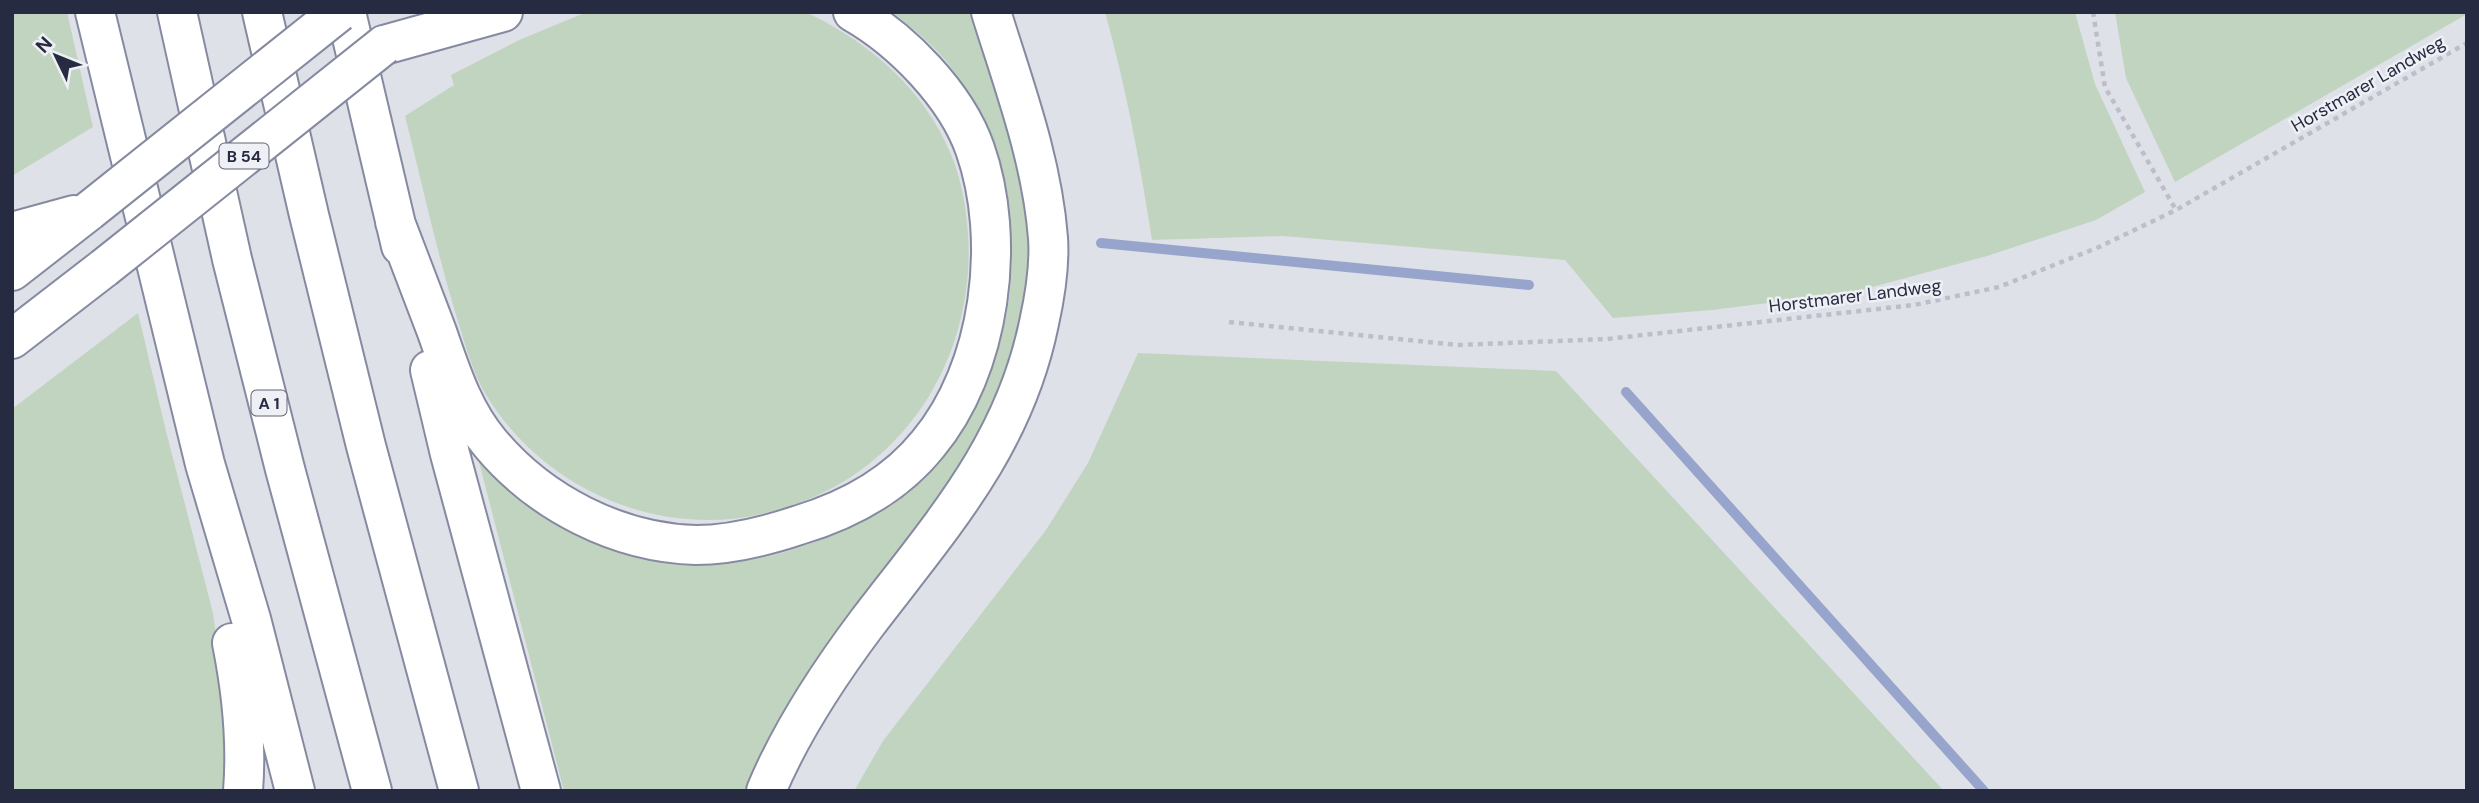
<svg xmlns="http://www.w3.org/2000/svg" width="2479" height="803" font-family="'DM Sans',sans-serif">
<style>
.green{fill:#c0d4bf}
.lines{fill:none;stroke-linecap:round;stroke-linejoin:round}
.stream{stroke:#97a5cc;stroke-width:10}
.highway-casing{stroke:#858aa1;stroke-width:42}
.path{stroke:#bdbec8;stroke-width:4.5;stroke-dasharray:5 5;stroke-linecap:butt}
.highway{stroke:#fff;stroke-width:38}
.highway-bridge-casing{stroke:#858aa1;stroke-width:42;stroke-linecap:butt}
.highway-bridge{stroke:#fff;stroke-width:38}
.labels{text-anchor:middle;stroke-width:5;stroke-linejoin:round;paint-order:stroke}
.shield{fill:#eef0f6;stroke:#636677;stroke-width:2}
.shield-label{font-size:16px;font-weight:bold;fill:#272b41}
.street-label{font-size:18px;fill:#272b41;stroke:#eef0f6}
</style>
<rect width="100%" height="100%" fill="#dfe1e9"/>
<path class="green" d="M12,12H67L93,127L12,176Z
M587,12H804L812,15C872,45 923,89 950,152C961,177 966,206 968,233C976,352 910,464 796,504C745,522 697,525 645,512C581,496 523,454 488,398C472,373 465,343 456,315C436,249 422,183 405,116L454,85L451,75L519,40Z
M892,12H976L1020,152L1033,260L1021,338L984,429L751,791H564L477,454C509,485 536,519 580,535C588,538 597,538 606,540C627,543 647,547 668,550C690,554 715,562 736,561C773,559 809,545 842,530C1020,447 1061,221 950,66C934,45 912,28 892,12Z
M1105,12H2075L2095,84L2145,192L2096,220L1987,256L1854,292L1712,310L1613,318L1565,260L1283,236L1152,240C1140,163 1126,87 1105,12Z
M2115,12H2467V14L2175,182L2126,78Z
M138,313L166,431L213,613L222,678L225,777L223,791H12V409Z
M1138,353L1556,371L1944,791H854L883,741L1046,530L1088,463Z"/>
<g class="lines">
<path class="stream" d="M1101,243L1529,285
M1626,392L1984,791"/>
<defs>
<path id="highway" d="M95,12L205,464L251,619L295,791
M177,12L232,259L285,469L372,791
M262,12L309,215L366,446L459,791
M346,12L401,246
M384,45L503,12
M395,222C409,259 423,296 437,332C451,372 463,411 490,443C540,503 618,543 696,545C731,545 766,536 799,525C849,510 895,485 928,444C991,369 1007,240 975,149C956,95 902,40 853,12
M12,232L74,215
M12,271L89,211
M12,339L104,268
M430,370L450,454L541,791
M232,643C242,693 247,740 243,791
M766,791C791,731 828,675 867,623C941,526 1014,446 1039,323C1045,296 1050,266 1048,238C1042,160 1014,86 991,12"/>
</defs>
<use href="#highway" class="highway-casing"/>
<path class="path" d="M2093,12L2105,87L2176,210
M1229,322L1458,345L1607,339L1914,305L1999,287L2099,247L2176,210L2467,43"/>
<use href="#highway" class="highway"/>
<defs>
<path id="highway-bridge" d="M89,211L339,12
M104,268L384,45"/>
</defs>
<use href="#highway-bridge" class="highway-bridge-casing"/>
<use href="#highway-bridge" class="highway-bridge"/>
</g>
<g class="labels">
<g class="shield">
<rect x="219.5" y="143.5" width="49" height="25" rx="5"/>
<rect x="251.5" y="390.5" width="35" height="25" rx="5"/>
</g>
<g class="shield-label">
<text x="244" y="162">B 54</text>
<text x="269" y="409">A 1</text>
</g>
<g class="street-label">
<text transform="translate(2368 84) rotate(-30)" y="6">Horstmarer Landweg</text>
<text transform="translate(1855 296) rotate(-7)" y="6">Horstmarer Landweg</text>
</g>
</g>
<rect width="2479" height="803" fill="none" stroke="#272b41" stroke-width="28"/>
<g transform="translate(56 56) rotate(313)" stroke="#eef0f6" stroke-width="5" paint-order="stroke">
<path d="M0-5L12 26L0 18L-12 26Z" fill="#272b41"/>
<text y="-10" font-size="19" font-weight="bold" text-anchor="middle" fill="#272b41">N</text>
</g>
</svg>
